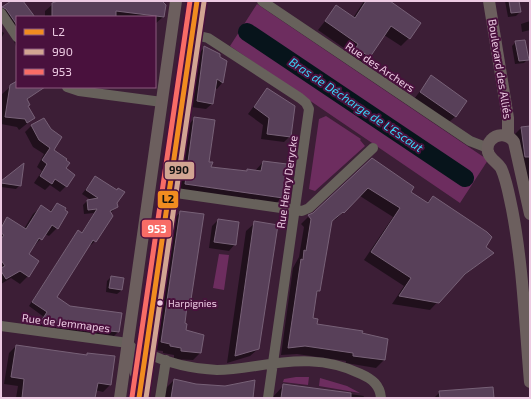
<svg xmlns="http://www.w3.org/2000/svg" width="531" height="399" font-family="'Exo 2',sans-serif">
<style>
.green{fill:#6d2d5f}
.shadow{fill:#0007}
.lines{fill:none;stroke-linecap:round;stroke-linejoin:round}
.river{stroke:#07141b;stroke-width:18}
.building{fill:#584059;stroke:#776177}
.minor{stroke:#67615b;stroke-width:10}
.major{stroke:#6c5f5e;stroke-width:12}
.bus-1-casing{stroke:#49113d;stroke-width:8}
.bus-2-casing{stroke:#49113d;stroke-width:8}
.bus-3-casing{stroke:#49113d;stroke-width:8}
.bus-1{stroke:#f18c20;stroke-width:5}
.bus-2{stroke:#d2a592;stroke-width:5}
.bus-3{stroke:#f86c66;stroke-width:5}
.bus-dot{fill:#edcbe3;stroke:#49113d;stroke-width:1.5}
.labels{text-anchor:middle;stroke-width:4;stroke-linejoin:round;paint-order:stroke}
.bus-label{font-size:10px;fill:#edcbe3;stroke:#49113d;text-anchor:start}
.street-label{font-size:11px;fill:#edcbe3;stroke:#49113d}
.water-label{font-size:12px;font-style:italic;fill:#38d2f5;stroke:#49113d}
.line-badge{stroke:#49113d;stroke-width:1.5}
.badge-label{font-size:11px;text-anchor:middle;font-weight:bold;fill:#fff}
.pale-badge-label{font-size:11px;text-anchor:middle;font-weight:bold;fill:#111}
</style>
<rect width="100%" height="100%" fill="#3c1e36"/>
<path class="green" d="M257,4L488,160L460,203L230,46Z
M326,116L361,139L360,140L365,146L315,191L309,189L319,119Z
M219,254L229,255L224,290L213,288Z
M296,377H309L308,385L283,382L284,379Z
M320,378L347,386L360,393L319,386Z"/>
<path class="shadow" d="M12,1H22L32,15L34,14L35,17H17V49L1,9Z
M126,1H161L163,17L155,24V17H45V11L53,4Z
M364,1H388L409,38L401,46L384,35L369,57L361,65L348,56L351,53L318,30L337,6L353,18Z
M505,1H518L520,12L516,16L508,17Z
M530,21V30L522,32L521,24Z
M1,31L4,33L1,39Z
M516,42L528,59L524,63L515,64L512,46Z
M204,48L225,62L222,83L217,89L215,88L213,103L206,109L191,107L198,54Z
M431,77L456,116L449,122L414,99Z
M17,81V87H35L37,91L26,101L27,107L34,118L19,130L17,127L1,124L2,94Z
M267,89L290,136L284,142L261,139L263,125L248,114Z
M195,118L210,167L246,172L248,170L255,171L263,162L282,198L274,205L178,191L187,126Z
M44,119L52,150L65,169L66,186L60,192L50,185L45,190L34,183L42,171L37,167L44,154L33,147L25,132L31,126Z
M521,128L530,134V182L523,183L515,134Z
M372,159L409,192L426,203L433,197L490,236V240L485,247L493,253L458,280L430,310L392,304L404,286L364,260L393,217L360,196L335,220L334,219L331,221L319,291L315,295L312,319L316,325L361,334L384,360L376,368L346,363V361L297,354L281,355L293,268L299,257L304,227L301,224L308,217L314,223V214Z
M95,177L116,203L117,207L110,213L112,216L95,241L91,245L89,244L56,298L70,307L118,332L114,336L37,327L44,317L29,306L74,236L78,232L81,234L94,213L84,214L83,205L87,201L91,200L82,194Z
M1,182L20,185L16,189L1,187Z
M57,204V228L49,236L45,234L27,254L28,276L20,284L11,278L1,284V225L7,219L24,229L33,214L41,207L49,212Z
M181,212L189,306L186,309L185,331L200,353L193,360L174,359V355L163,353V351L154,350L173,219Z
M218,220L235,244L229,251L209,248L212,226Z
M255,223L259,348L250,356L227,363L246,231Z
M111,277L122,290L117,294L106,292L107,281Z
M16,346L86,356L88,354L110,385L103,392L95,390L94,398H16L18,386L4,384L9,353Z
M174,380L252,398H163L164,390Z
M284,385L364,396L363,398H272Z
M440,392L493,398H434Z"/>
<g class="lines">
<path class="river" d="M247,32L465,178"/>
</g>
<path class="building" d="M11,1H23L35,17H17V25L6,9L2,7Z
M58,1H162L166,5L164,17L116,11V17H52V3Z
M366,1H390L421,23L410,39L391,26L370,57L356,48L358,44L325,21L336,5L355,18Z
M509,1H519L521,12L511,13Z
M525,40L529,60L519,61L515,41Z
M204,46L220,54V57L227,61L223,83L217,79L213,104L197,101Z
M431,75L467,101L456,117L420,92Z
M17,81V87H45L27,99L30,105L28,106L35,118L27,123L25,119L5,117L10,85Z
M267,88L295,106L291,137L267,134L269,118L254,107Z
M194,117L215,120L209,162H213L211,167L247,171V169L261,171L263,161L287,164L283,198L185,184Z
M44,118L51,129L62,137L54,150L67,159L66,160L70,163L66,168L75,175L67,187L55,179L52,184L40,176L47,164L42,160L50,148L39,140L31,125Z
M530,126V157H525L521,127Z
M372,158L414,187L411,192L428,203L433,196L487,232L492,237L486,247L494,253L465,274L439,303L399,296L411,278L371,252L400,208L368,188L344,213L343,212L332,221L320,291H317L313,318L318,319L317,324L363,331L362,333L388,339L385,360L353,356V353L305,346L288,348L301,259L303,260L304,250L306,251L311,219L308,215L313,213Z
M24,163L21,186L1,183V181Z
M95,176L117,190L118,188L125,192L117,203L118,207L110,211L113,216L96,242L93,240L57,297L70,306L122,313L119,332L40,323L47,312L32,302L78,230L82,233L97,209L88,210L87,200L98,198L86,190Z
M57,203L66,208L65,210L68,212L58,229L52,225L42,240L39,238L29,254L39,261L29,277L20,271L6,279L1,271V268L5,266L1,260V239L4,235L1,233V228L7,217L26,229L41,205L51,212Z
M180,211L204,214L190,306H187L185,323L187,324L186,330L204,335L201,353L181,351V348L170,346V344L161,342Z
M218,219L239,222L236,245L214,242Z
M254,221L278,225L276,238L259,349L235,356Z
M111,276L124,278L122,290L109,288Z
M16,345L87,355V353L115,356L111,385L98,383L95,398H22L24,379L11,377Z
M174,379L196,384L225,386L255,380L253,398H171Z
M283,384L351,393V398H281Z
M493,387L494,398H440L439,391Z"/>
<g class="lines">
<path class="minor" d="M262,1L470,141L488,148
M1,13L17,37
M191,34L208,38L300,98L306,103L309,109L268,398
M67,87L79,91L162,102
M169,192L302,211L309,208L373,148
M1,326L128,343L136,352L134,371L141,388
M146,353C168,363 193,369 217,370C230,370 243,368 256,366C293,360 326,357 361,374C372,379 380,385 381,398
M160,398L166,360"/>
<path class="major" d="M489,1L508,118V136
M530,214L514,142C509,135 498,132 491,140C488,143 487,148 488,152C490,159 497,162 501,168C507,181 509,196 512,209C523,266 525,325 530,382
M120,398L176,1
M139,398L197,1"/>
<defs>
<path id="bus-1" d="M139,398L197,1"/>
<path id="bus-2" d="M146,398L204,2"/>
<path id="bus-3" d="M132,397L190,1"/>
</defs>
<use href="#bus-1" class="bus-1-casing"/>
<use href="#bus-2" class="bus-2-casing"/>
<use href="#bus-3" class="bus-3-casing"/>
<use href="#bus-1" class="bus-1"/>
<use href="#bus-2" class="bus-2"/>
<use href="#bus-3" class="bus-3"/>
</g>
<circle class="bus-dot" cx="160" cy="303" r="3.5"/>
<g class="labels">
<g class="bus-label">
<text x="168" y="307">Harpignies</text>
</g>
<g class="street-label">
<text transform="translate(380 67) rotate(34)" y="4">Rue des Archers</text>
<text transform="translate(500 69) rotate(81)" y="4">Boulevard des Alliés</text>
<text transform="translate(287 182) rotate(-82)" y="4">Rue Henry Derycke</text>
<text transform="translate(66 323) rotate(7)" y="4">Rue de Jemmapes</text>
</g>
<g class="water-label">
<text transform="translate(356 105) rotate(34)" y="4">Bras de Décharge de L'Escaut</text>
</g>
</g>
<g class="line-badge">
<rect x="164" y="161" width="31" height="19" rx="4" fill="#d2a592"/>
<rect x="157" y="190" width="22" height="19" rx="4" fill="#f18c20"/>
<rect x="141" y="219" width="31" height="19" rx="4" fill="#f86c66"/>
</g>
<g class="badge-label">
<text x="157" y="233">953</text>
</g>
<g class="pale-badge-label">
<text x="179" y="174">990</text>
<text x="168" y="203">L2</text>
</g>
<rect width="531" height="399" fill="none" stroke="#edcbe3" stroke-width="4"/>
<rect x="16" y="16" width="140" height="72" fill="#49113d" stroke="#8b5b7f"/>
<rect x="24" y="29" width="20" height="6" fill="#f18c20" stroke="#8b5b7f"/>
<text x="52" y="36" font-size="12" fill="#edcbe3">L2</text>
<rect x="24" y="49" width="20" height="6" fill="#d2a592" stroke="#8b5b7f"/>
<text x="52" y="56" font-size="12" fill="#edcbe3">990</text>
<rect x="24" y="69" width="20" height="6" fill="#f86c66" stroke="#8b5b7f"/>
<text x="52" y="76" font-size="12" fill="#edcbe3">953</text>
</svg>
